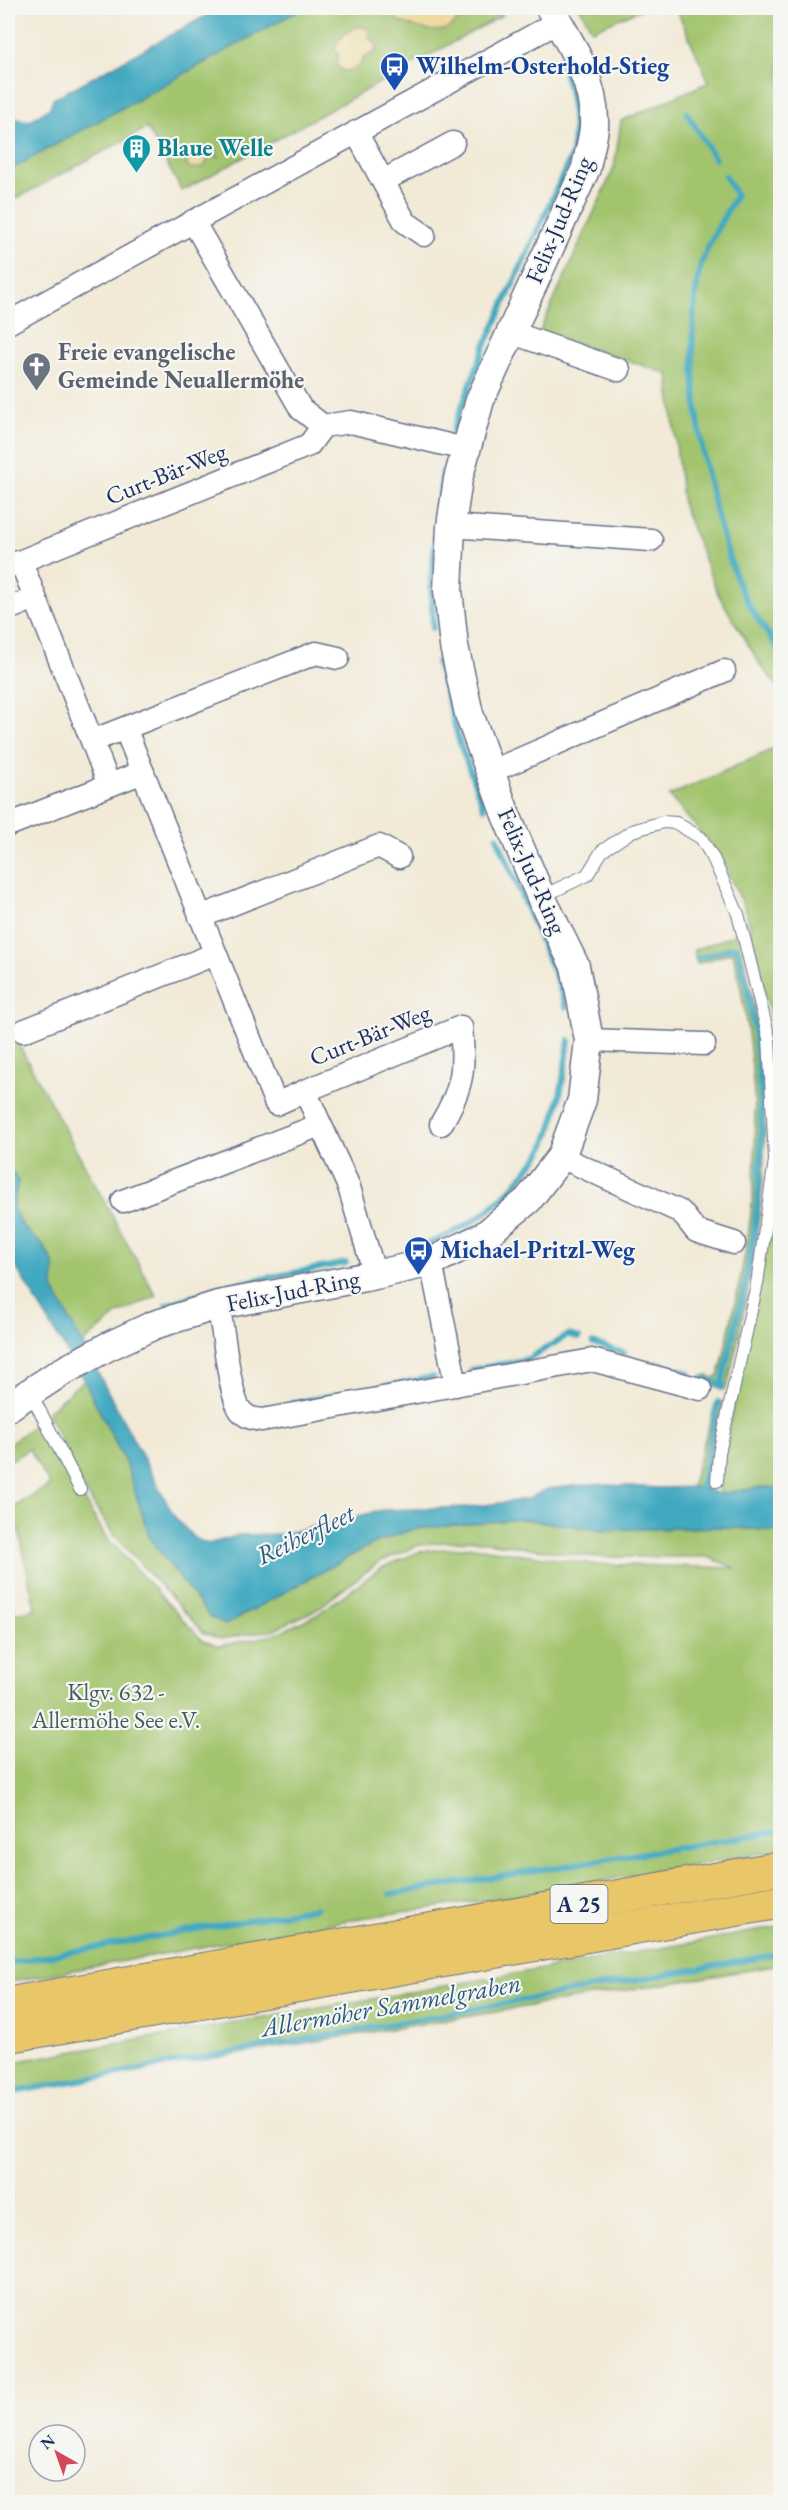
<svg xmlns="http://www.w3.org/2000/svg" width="788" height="2510" font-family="'EB Garamond',serif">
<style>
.green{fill:#a2c46d;stroke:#5e7a66;stroke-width:1.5}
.sand{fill:#eeda9e;stroke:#84847e;stroke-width:1.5}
.water{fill:#40a9c0;stroke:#2e6c8f;stroke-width:1.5}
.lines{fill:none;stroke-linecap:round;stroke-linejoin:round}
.stream{stroke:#40a9c0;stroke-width:6}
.service-casing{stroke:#667088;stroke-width:14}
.minor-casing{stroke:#667088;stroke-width:25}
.tertiary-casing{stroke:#667088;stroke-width:31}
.motorway-casing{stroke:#667088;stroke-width:35}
.service{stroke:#fff;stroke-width:12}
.minor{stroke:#fff;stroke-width:22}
.tertiary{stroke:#fff;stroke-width:28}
.motorway{stroke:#e9c769;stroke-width:33}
.labels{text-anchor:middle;stroke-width:4.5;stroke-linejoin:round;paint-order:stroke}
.shield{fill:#f6f6f2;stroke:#5d6b8a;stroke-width:1.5}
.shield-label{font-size:22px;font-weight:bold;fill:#1b2f5e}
.transit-label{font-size:24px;font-weight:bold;fill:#164399;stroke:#f6f6f2;text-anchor:start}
.culture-label{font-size:24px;font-weight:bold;fill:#0d838f;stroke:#f6f6f2;text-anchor:start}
.street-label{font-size:24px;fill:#1b2f5e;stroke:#f6f6f2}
.worship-label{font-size:24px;font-weight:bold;fill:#5b616d;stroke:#f6f6f2;text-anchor:start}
.park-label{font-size:24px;fill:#445c62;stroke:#f6f6f2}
.water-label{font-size:26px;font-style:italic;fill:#285a80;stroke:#f6f6f2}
</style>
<rect width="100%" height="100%" fill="#f6f6f2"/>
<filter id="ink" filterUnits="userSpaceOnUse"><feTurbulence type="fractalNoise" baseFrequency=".0167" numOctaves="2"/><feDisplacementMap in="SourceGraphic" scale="12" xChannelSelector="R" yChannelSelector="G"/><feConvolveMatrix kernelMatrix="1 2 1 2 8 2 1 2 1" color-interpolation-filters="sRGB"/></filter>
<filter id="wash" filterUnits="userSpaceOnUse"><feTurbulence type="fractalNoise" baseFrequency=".008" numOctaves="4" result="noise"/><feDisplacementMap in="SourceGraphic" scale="24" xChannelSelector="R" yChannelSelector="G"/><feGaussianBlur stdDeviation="1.35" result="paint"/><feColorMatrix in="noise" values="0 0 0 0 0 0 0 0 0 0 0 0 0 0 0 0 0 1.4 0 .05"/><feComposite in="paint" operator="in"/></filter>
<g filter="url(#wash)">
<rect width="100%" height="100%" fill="#f2ead7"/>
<path class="green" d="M303,8H483L503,15L182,191L147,128L8,203V171Z
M580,8H644L592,30Z
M676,8H780V689L761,666L718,594L683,506L668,374L540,331L614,168L621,121L709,82Z
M780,746V1151L775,1036L746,910L716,850L669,796Z
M737,934C784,1094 765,1225 728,1384L724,1390L701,1380L706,1375L714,1378L718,1376L722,1363C731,1319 743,1274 749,1229C762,1138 754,1042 733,952L697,964L694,950Z
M8,1025L156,1296L118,1314L82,1344L53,1288L54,1264L44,1247L23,1227L12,1208L18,1181L8,1166Z
M780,1162V1488L762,1487L719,1494L721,1473Z
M84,1380L127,1466L150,1539L209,1616L225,1625L374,1543L413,1529L521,1519L603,1530L722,1527L780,1531V1850L515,1896L361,1918L8,1982V1615L35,1609L19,1530L8,1532V1511L50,1485L29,1449L8,1462V1445L38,1422L105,1536L203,1641L219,1646L274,1635L318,1614L381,1568L421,1551L473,1547L593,1564L736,1568L707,1557H592L473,1540L422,1544L379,1562L316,1610L272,1630L221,1639L204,1633L113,1534L83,1488L47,1412Z
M716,1402L723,1403L714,1441L709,1490L691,1487Z
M780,1927V1965L8,2092V2063Z"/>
<path class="sand" d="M395,8H449L456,11L460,16C445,42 419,27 397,21L393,10Z
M363,26L364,28L370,29L369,38L377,45L375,52L362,59L361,64L352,70L343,71L336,65L339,54L334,49C341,36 349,28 363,26Z
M213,147L219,157L211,155L203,167L193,169L186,165C191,153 198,151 210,153Z"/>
<path class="water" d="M220,8H303L8,171V121L13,118L29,121L49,109L53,99Z
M8,1166L18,1181L13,1208L23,1227L44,1247L54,1264L53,1288L174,1516L194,1538L208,1544L240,1535L283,1534L383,1510L470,1507L528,1499L547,1489L593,1484L658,1488L699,1487L719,1494L762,1487L780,1488V1531L722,1527L603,1530L521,1519L413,1529L374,1543L225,1625L209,1616L150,1539L127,1466L84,1380L8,1254Z"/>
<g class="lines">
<path class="stream" d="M687,113L715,159
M725,176L736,195C724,217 701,254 698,277C683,368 704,491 736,577C746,604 763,627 780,651
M453,431L484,348L572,155C577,123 572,96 562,65
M433,628L431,580L443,472
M437,662L460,744L484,808
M497,837L557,980L566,1007
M697,959L733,947L737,948C761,1037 767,1131 755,1223C749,1278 733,1333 721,1388
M411,1250C461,1233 495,1212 527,1170C533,1163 540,1156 544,1148C558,1114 564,1077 569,1040
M166,1305L224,1286L346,1263
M593,1343L624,1353
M657,1363L689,1373
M471,1370L528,1359L568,1335L579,1338
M703,1378L722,1385
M293,1403L433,1377
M699,1495L718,1402
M390,1894L780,1831
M8,1963L316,1908
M8,2093L780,1954"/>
</g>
</g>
<g filter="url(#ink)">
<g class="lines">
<defs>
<path id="service" d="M541,897L587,875L602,851L632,831L663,822L676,823L701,838L713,858L738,914L769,1038L775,1160L757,1284L719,1453L717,1481
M30,1392L80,1489"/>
<path id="minor" d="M356,132L405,222L424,235
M383,181L453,143
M193,221L301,409L323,426L351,422L465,449
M8,323L558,22
M510,332L619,370
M451,526L651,540
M21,562L92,741L125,728L276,1104L305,1091L349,1187L375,1275
M9,566L309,445L323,426
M8,609L35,598
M125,728L316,653L338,658
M92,741L109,785
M490,772L724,671
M8,825L143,772
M200,917L379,846L399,857
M23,1031L215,954
M589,1040L704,1044
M305,1091L461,1027C465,1070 463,1087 441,1124
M561,1157L681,1212L696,1231L734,1243
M123,1201L320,1125
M431,1262L456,1385
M218,1305C224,1329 229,1397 241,1411C247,1418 254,1419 262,1420L592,1360L700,1389"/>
<path id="tertiary" d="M8,1407L58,1374L107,1347L154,1325L218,1305L375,1275L431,1262L484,1236L528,1200L561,1157L582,1100L589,1040L575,966L541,897L506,815L469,714L454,646L448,590L451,526L458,479L480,400L586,168C588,155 593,140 594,127C596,83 571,44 550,8"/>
<path id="motorway" d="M8,2004L780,1868
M8,2036L780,1902"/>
</defs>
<use href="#service" class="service-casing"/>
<use href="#minor" class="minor-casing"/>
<use href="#tertiary" class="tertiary-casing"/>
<use href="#motorway" class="motorway-casing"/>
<use href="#service" class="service"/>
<use href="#minor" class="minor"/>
<use href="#tertiary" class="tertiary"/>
<use href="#motorway" class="motorway"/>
</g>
</g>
<defs>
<symbol id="bus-pin" viewBox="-11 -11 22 30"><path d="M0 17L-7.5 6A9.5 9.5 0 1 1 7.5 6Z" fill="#1a4fb4" stroke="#f6f6f2"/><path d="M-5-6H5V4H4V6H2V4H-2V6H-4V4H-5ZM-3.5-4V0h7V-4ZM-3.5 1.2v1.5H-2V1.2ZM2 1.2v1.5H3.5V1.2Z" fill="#fff"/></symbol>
<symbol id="building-pin" viewBox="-11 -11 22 30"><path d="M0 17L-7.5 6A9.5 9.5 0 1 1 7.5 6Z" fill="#0f9aa8" stroke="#f6f6f2"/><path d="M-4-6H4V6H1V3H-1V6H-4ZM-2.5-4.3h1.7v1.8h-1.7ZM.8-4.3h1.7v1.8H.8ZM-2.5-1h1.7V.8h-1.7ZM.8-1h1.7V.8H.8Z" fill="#fff"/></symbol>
<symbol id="church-pin" viewBox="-11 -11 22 30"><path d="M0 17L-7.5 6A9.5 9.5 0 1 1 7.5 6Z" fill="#6b7280" stroke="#f6f6f2"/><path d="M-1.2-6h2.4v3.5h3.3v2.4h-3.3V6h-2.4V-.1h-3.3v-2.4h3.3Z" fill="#fff"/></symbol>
</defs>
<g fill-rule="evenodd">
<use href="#bus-pin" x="378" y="50" width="33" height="45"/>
<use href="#building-pin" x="120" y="132" width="33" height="45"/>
<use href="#church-pin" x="20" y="350" width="33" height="45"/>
<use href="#bus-pin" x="402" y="1234" width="33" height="45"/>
</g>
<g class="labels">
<rect class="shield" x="550.5" y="1885" width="57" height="38" rx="4.5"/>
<g class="shield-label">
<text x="579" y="1912">A 25</text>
</g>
<g class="transit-label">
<text x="416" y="74">Wilhelm-Osterhold-Stieg</text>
<text x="440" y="1258">Michael-Pritzl-Weg</text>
</g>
<g class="culture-label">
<text x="157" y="156">Blaue Welle</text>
</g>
<g class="street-label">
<text transform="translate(559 220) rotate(-67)" y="8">Felix-Jud-Ring</text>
<text transform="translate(166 474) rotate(-22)" y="8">Curt-Bär-Weg</text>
<text transform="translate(532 871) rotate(66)" y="8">Felix-Jud-Ring</text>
<text transform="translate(370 1035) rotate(-22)" y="8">Curt-Bär-Weg</text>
<text transform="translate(293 1291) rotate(-11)" y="8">Felix-Jud-Ring</text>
</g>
<g class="worship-label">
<text x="58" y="360">Freie evangelische<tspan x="58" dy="28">Gemeinde Neuallermöhe</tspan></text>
</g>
<g class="park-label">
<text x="116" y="1700">Klgv. 632 -<tspan x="116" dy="28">Allermöhe See e.V.</tspan></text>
</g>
<g class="water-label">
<text transform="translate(305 1534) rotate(-26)" y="9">Reiherfleet</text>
<text transform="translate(391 2005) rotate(-10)" y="9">Allermöher Sammelgraben</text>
</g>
</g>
<rect width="788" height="2510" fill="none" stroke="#f6f6f2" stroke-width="30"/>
<g transform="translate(57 2453) rotate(320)"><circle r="28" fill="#f6f6f2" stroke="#9ea6b7" stroke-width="1.5"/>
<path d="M0-4.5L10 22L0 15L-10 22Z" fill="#d1495b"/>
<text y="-9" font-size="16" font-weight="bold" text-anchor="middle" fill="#1b2f5e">N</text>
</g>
</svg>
